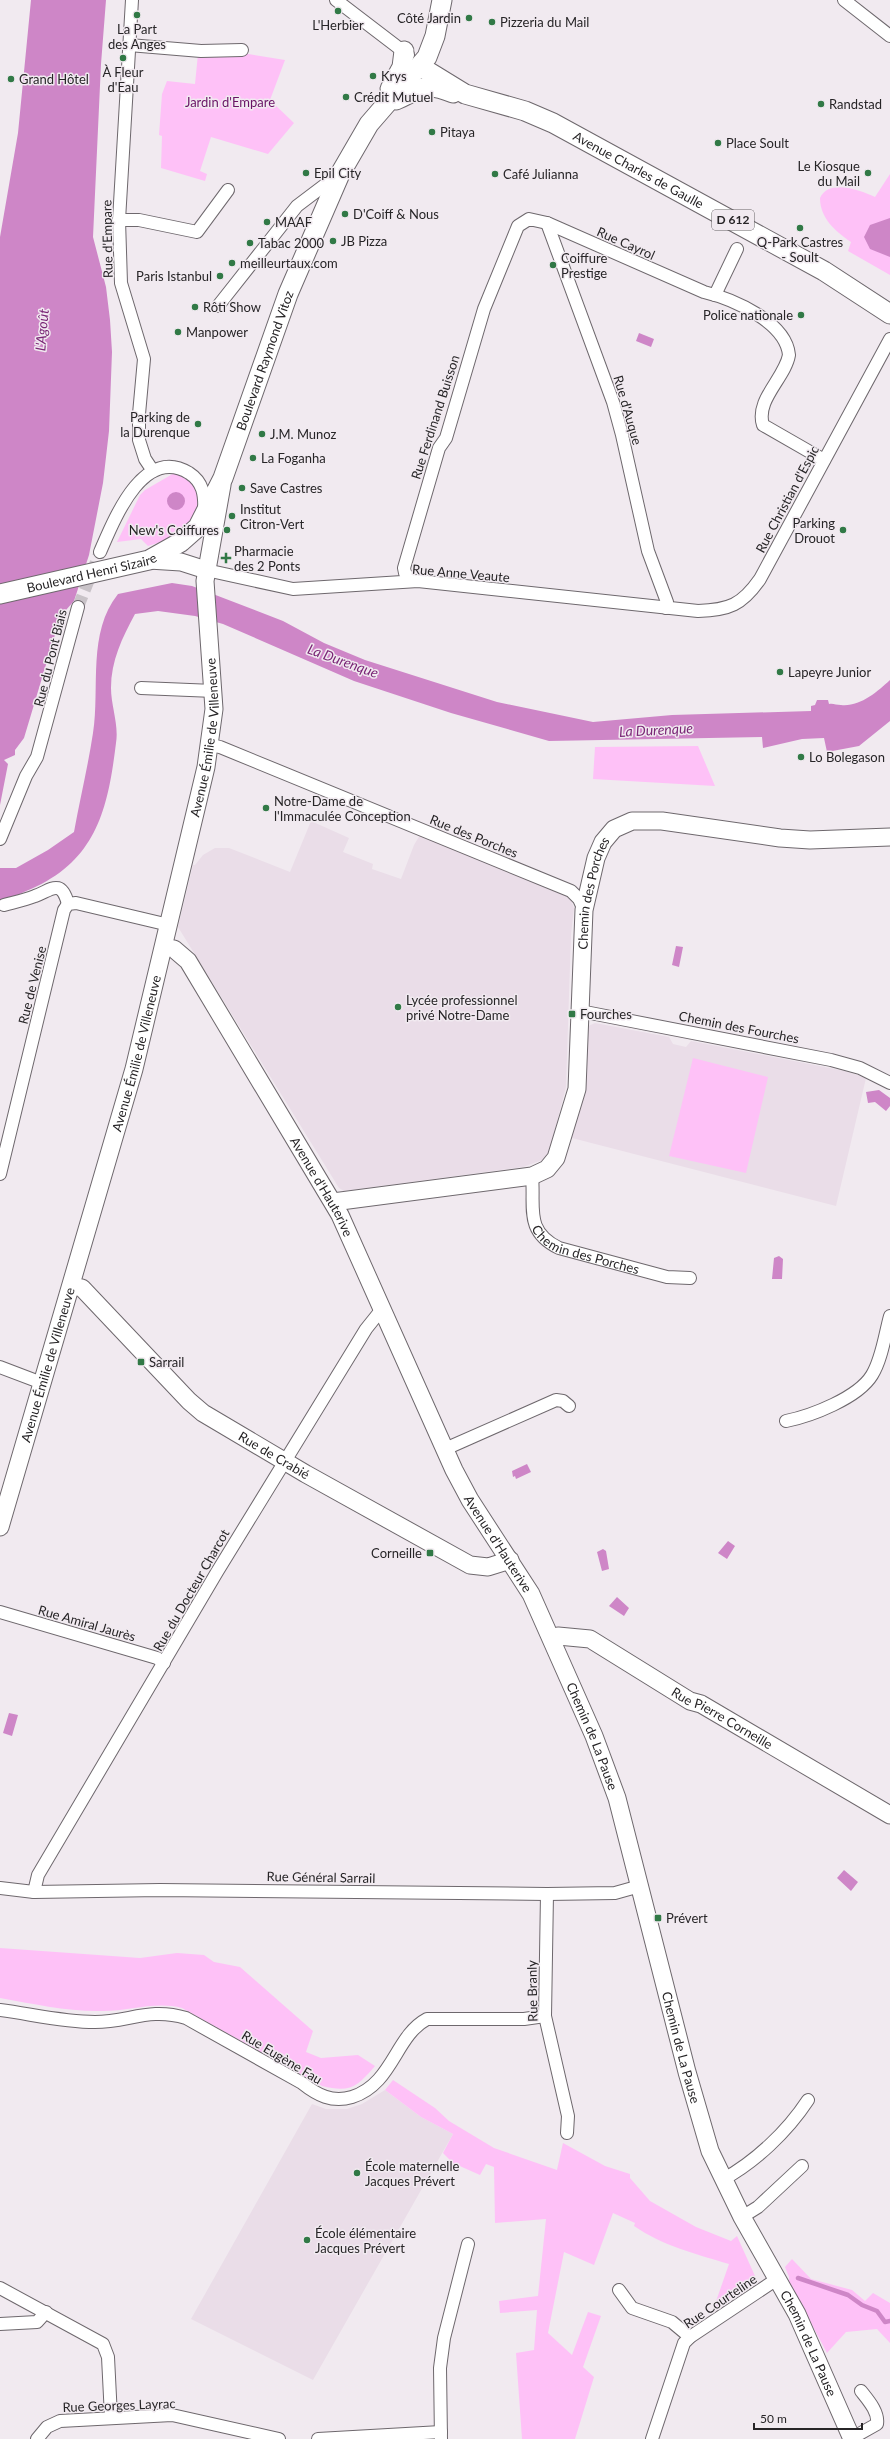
<svg xmlns="http://www.w3.org/2000/svg" width="890" height="2439" font-family="Lato,sans-serif">
<style>
.built{fill:#eadde8}
.green{fill:#fec1f7}
.water{fill:#ce86c7}
.lines{fill:none;stroke-linecap:round;stroke-linejoin:round}
.stream{stroke:#ce86c7;stroke-width:4.5}
.street-tunnel{stroke:#c9c3c8;stroke-width:12;stroke-dasharray:12 6;stroke-linecap:butt}
.street-casing{stroke:#6e686d;stroke-width:14}
.secondary-casing{stroke:#6e686d;stroke-width:19}
.primary-casing{stroke:#6e686d;stroke-width:21}
.street{stroke:#fff;stroke-width:12}
.secondary{stroke:#fff;stroke-width:17}
.primary{stroke:#fff;stroke-width:19}
.poi-dot{fill:#317946;stroke:#f1eaf0;stroke-width:1.5}
.labels{text-anchor:middle;stroke-width:3;stroke-linejoin:round;paint-order:stroke}
.shield{fill:#f1eaf0;stroke:#646063;stroke-width:1}
.shield-label{font-size:12px;font-weight:bold;fill:#272527}
.poi-label{font-size:13px;fill:#272527;stroke:#f1eaf0;text-anchor:start}
.park-label{font-size:13px;fill:#691265;stroke:#f1eaf0}
.street-label{font-size:13px;fill:#272527;stroke:#f1eaf0}
.water-label{font-size:14px;font-style:italic;fill:#7a2676;stroke:#f1eaf0}
</style>
<rect width="100%" height="100%" fill="#f1eaf0"/>
<path class="built" d="M311,821L349,838L343,852L373,864L372,869L401,879L414,845L420,835L569,895L574,908L571,935L566,1087L549,1153L542,1160L523,1167L344,1191L339,1188L178,927L193,865H195L203,855L215,848H229L290,872Z
M595,1023L669,1037L673,1044L686,1047L691,1041L845,1071L866,1078L836,1206L572,1138L584,1089L586,1027Z
M385,2090L421,2117L453,2134L313,2380L191,2319L312,2104L326,2109H347L362,2104Z"/>
<path class="green" d="M242,53L285,60L270,100L294,123L268,154L211,137L200,171L207,174L205,181L161,168L162,136L159,135L162,94L167,81L195,84L198,54Z
M890,174V275L848,251L851,242C835,231 820,218 820,198C829,178 862,191 875,197Z
M176,472L196,486C206,519 177,538 148,546L141,539L117,542L140,495L145,490Z
M698,746L715,786L593,779L595,747Z
M693,1058L768,1077L746,1173L669,1156Z
M0,1948L140,1958L177,1953L204,1955L214,1962L240,1967L313,2031L306,2052L321,2058L358,2055L375,2066C357,2087 350,2093 322,2086L182,2008C156,2001 130,2011 103,2011C69,2012 34,2004 0,1998Z
M393,2080L435,2108L449,2121L494,2148L557,2170L563,2143L605,2166L630,2174V2178L650,2201L696,2227L731,2241L737,2236L755,2276L754,2280L713,2310L729,2264C696,2254 663,2246 634,2226L635,2223L613,2213L594,2265L564,2252L548,2333L572,2355L588,2312L601,2316L583,2367L594,2377L575,2439H522L516,2353L534,2350L537,2310L500,2313L499,2301L538,2296L546,2219L495,2223L494,2167L486,2164L480,2175L453,2163L443,2153L453,2134L421,2117L385,2090Z
M792,2259L811,2279L852,2290L865,2301L873,2293L890,2303V2343L877,2329L846,2332L827,2353L789,2282V2277L785,2267Z"/>
<path class="water" d="M31,0H106L101,64L93,237L106,287L110,320L112,352L109,431L103,483L89,555L74,601L66,610L59,612L60,618L24,738L15,750V755L4,760L8,764L0,805V237L18,133Z
M890,218V257L870,249L864,237L870,225Z
M639,333L654,339L651,347L636,341Z
M167 501a9 9 0 1 1 18 0a9 9 0 1 1-18 0Z
M172,583L192,586L283,621L324,643L365,660L497,702L593,722L672,715L811,711V706L815,705L817,700H828L829,704C833,703 836,705 841,705C860,707 877,692 890,680V721L859,746L827,752L824,738L802,739L763,748L762,737L549,741L451,713L354,681L223,624L195,616L158,611L135,614C122,638 111,661 111,688C111,706 119,725 116,743C108,808 97,860 31,889C21,893 11,899 0,901V868H16L48,850L74,832C80,799 88,766 93,733C100,687 87,633 118,594Z
M676,946L683,947L679,967L672,965Z
M879,1090L890,1098V1106L886,1111L875,1102L868,1103L866,1092Z
M779,1256L783,1259L782,1279H772L774,1258Z
M527,1464L531,1472L516,1479L515,1476L513,1477L512,1471Z
M728,1541L735,1546L727,1559L718,1553Z
M603,1549L606,1551L609,1569L602,1571L597,1552Z
M617,1597L629,1608L624,1616L609,1606Z
M9,1713L18,1715L12,1736L3,1733Z
M844,1870L858,1882L851,1891L837,1878Z"/>
<g class="lines">
<path class="stream" d="M798,2278L848,2295L862,2305L877,2311L885,2322L890,2321"/>
<path class="street-tunnel" d="M78,607L100,552"/>
<defs>
<g id="street">
<path d="M132,0L119,220L121,283L144,359L139,414V440L145,459L153,471"/>
<path d="M336,0L408,55"/>
<path d="M844,0L890,36"/>
<path d="M129,45L201,51L242,50"/>
<path d="M119,220H139L197,232L228,190"/>
<path d="M547,223L613,402L622,435L648,551L667,602L666,608"/>
<path d="M715,295L737,249"/>
<path d="M218,306L297,206L338,175"/>
<path d="M100,552C114,520 143,445 189,473C203,482 205,495 204,511"/>
<path d="M206,570L293,589L418,581L698,611C729,610 742,605 760,579L890,339"/>
<path d="M412,581L405,573L404,568L439,448L446,438L484,309L518,226L529,219L547,223L704,292C733,299 786,322 789,355C785,378 755,400 763,425L824,460"/>
<path d="M141,688L214,691"/>
<path d="M210,745L220,747L571,891L579,899L584,910"/>
<path d="M0,839L26,776L37,757L78,607"/>
<path d="M4,905C15,902 25,900 35,896C50,891 61,877 68,904"/>
<path d="M580,1011L831,1060L860,1068L890,1083"/>
<path d="M0,1174L64,910L68,904L76,903L169,925"/>
<path id="s1" d="M532,1176C535,1207 524,1231 559,1248L667,1277L690,1278"/>
<path d="M0,1367L42,1383"/>
<path d="M786,1421C811,1416 858,1398 872,1375C882,1359 885,1334 890,1316"/>
<path d="M445,1449L556,1400L563,1401L569,1406"/>
<path d="M0,1612L157,1658L164,1663"/>
<path d="M0,1888L34,1892L160,1890L547,1894L615,1893L640,1886"/>
<path d="M34,1892L38,1875L217,1572L366,1329L378,1314L384,1311"/>
<path d="M547,1894L545,2016L568,2116L567,2133"/>
<path d="M0,2010C31,2014 63,2022 95,2022C129,2022 149,2007 186,2018L302,2083C317,2095 332,2103 352,2097C393,2084 395,2036 427,2019H524L545,2016"/>
<path d="M722,2180C755,2162 787,2132 808,2100"/>
<path d="M742,2217L758,2207L802,2166"/>
<path d="M0,2288L103,2344L108,2357L111,2417"/>
<path d="M619,2290L632,2308L672,2322L690,2337"/>
<path d="M0,2324L37,2322L46,2312"/>
<path d="M852,2438L877,2424C879,2412 868,2400 861,2391"/>
<path d="M37,2439L47,2427L60,2421L172,2415L279,2439"/>
<path d="M318,2439L441,2432"/>
<path d="M441,2439L440,2368L444,2338L468,2244"/>
<path d="M652,2439L684,2343L690,2337L777,2279"/>
</g>
<g id="secondary">
<path d="M149,560L181,562L206,570"/>
<path id="s2" d="M164,947L174,949L188,961L340,1215L454,1470L470,1500L531,1594L594,1736L617,1798L687,2072L710,2151L742,2217L797,2314L852,2439"/>
<path id="s3" d="M333,1202L532,1176L547,1169L556,1158L577,1089L584,910L596,858L603,842L614,829L632,821H662L780,838L810,840L890,837"/>
<path id="s4" d="M72,1286L82,1288L189,1401L203,1413L306,1474L470,1565L488,1567L510,1560"/>
<path id="s5" d="M0,1527L134,1069L206,767L214,709L205,581L222,485"/>
<path id="s6" d="M552,1639L558,1636L590,1639L690,1701L701,1704L890,1815"/>
</g>
<g id="primary">
<path id="s7" d="M421,67L465,94L525,111L553,123L824,271L890,314"/>
<path d="M390,89L402,67L404,51"/>
<path d="M396,100C421,89 423,81 453,93"/>
<path id="s8" d="M0,594L149,560L181,542L198,527L223,478L288,294L340,174L369,124L427,57L435,36L442,0"/>
</g>
</defs>
<use href="#street" class="street-casing"/>
<use href="#secondary" class="secondary-casing"/>
<use href="#primary" class="primary-casing"/>
<use href="#street" class="street"/>
<use href="#secondary" class="secondary"/>
<use href="#primary" class="primary"/>
</g>
<g class="poi-dot">
<circle cx="338" cy="11" r="4"/>
<circle cx="137" cy="15" r="4"/>
<circle cx="469" cy="18" r="4"/>
<circle cx="492" cy="22" r="4"/>
<circle cx="123" cy="58" r="4"/>
<circle cx="373" cy="76" r="4"/>
<circle cx="11" cy="79" r="4"/>
<circle cx="346" cy="97" r="4"/>
<circle cx="821" cy="104" r="4"/>
<circle cx="432" cy="132" r="4"/>
<circle cx="718" cy="143" r="4"/>
<circle cx="306" cy="173" r="4"/>
<circle cx="868" cy="173" r="4"/>
<circle cx="495" cy="174" r="4"/>
<circle cx="345" cy="214" r="4"/>
<circle cx="267" cy="222" r="4"/>
<circle cx="800" cy="228" r="4"/>
<circle cx="333" cy="241" r="4"/>
<circle cx="250" cy="243" r="4"/>
<circle cx="232" cy="263" r="4"/>
<circle cx="553" cy="265" r="4"/>
<circle cx="220" cy="276" r="4"/>
<circle cx="195" cy="307" r="4"/>
<circle cx="801" cy="315" r="4"/>
<circle cx="178" cy="332" r="4"/>
<circle cx="198" cy="424" r="4"/>
<circle cx="262" cy="434" r="4"/>
<circle cx="253" cy="458" r="4"/>
<circle cx="242" cy="488" r="4"/>
<circle cx="232" cy="516" r="4"/>
<circle cx="227" cy="530" r="4"/>
<circle cx="843" cy="530" r="4"/>
<path d="M224 552h4v4h4v4h-4v4h-4v-4h-4v-4h4z"/>
<circle cx="780" cy="672" r="4"/>
<circle cx="801" cy="757" r="4"/>
<circle cx="266" cy="808" r="4"/>
<circle cx="398" cy="1007" r="4"/>
<rect x="568" y="1010" width="8" height="8" rx="2"/>
<rect x="137" y="1358" width="8" height="8" rx="2"/>
<rect x="426" y="1549" width="8" height="8" rx="2"/>
<rect x="654" y="1914" width="8" height="8" rx="2"/>
<circle cx="357" cy="2173" r="4"/>
<circle cx="307" cy="2240" r="4"/>
</g>
<g class="labels">
<rect class="shield" x="712" y="210" width="42" height="20" rx="3"/>
<g class="shield-label">
<text x="733" y="224">D 612</text>
</g>
<g class="poi-label">
<text x="461" y="23" text-anchor="end">Côté Jardin</text>
<text x="500" y="27">Pizzeria du Mail</text>
<text x="338" y="30" text-anchor="middle">L'Herbier</text>
<text x="137" y="34" text-anchor="middle">La Part<tspan x="137" dy="15">des Anges</tspan></text>
<text x="123" y="77" text-anchor="middle">À Fleur<tspan x="123" dy="15">d'Eau</tspan></text>
<text x="381" y="81">Krys</text>
<text x="19" y="84">Grand Hôtel</text>
<text x="354" y="102">Crédit Mutuel</text>
<text x="829" y="109">Randstad</text>
<text x="440" y="137">Pitaya</text>
<text x="726" y="148">Place Soult</text>
<text x="860" y="171" text-anchor="end">Le Kiosque<tspan x="860" dy="15">du Mail</tspan></text>
<text x="314" y="178">Epil City</text>
<text x="503" y="179">Café Julianna</text>
<text x="353" y="219">D'Coiff &amp; Nous</text>
<text x="275" y="227">MAAF</text>
<text x="341" y="246">JB Pizza</text>
<text x="800" y="247" text-anchor="middle">Q-Park Castres<tspan x="800" dy="15">- Soult</tspan></text>
<text x="258" y="248">Tabac 2000</text>
<text x="561" y="263">Coiffure<tspan x="561" dy="15">Prestige</tspan></text>
<text x="240" y="268">meilleurtaux.com</text>
<text x="212" y="281" text-anchor="end">Paris Istanbul</text>
<text x="203" y="312">Rôti Show</text>
<text x="793" y="320" text-anchor="end">Police nationale</text>
<text x="186" y="337">Manpower</text>
<text x="190" y="422" text-anchor="end">Parking de<tspan x="190" dy="15">la Durenque</tspan></text>
<text x="270" y="439">J.M. Munoz</text>
<text x="261" y="463">La Foganha</text>
<text x="250" y="493">Save Castres</text>
<text x="240" y="514">Institut<tspan x="240" dy="15">Citron-Vert</tspan></text>
<text x="835" y="528" text-anchor="end">Parking<tspan x="835" dy="15">Drouot</tspan></text>
<text x="219" y="535" text-anchor="end">New's Coiffures</text>
<text x="234" y="556">Pharmacie<tspan x="234" dy="15">des 2 Ponts</tspan></text>
<text x="788" y="677">Lapeyre Junior</text>
<text x="809" y="762">Lo Bolegason</text>
<text x="274" y="806">Notre-Dame de<tspan x="274" dy="15">l'Immaculée Conception</tspan></text>
<text x="406" y="1005">Lycée professionnel<tspan x="406" dy="15">privé Notre-Dame</tspan></text>
<text x="580" y="1019">Fourches</text>
<text x="149" y="1367">Sarrail</text>
<text x="422" y="1558" text-anchor="end">Corneille</text>
<text x="666" y="1923">Prévert</text>
<text x="365" y="2171">École maternelle<tspan x="365" dy="15">Jacques Prévert</tspan></text>
<text x="315" y="2238">École élémentaire<tspan x="315" dy="15">Jacques Prévert</tspan></text>
</g>
<g class="park-label">
<text x="230" y="107">Jardin d'Empare</text>
</g>
<g class="street-label">
<text dy="5" stroke="none"><textPath href="#s7" startOffset="242">Avenue Charles de Gaulle</textPath></text>
<text transform="translate(107 239) rotate(-91)" y="5">Rue d'Empare</text>
<text transform="translate(626 243) rotate(24)" y="5">Rue Cayrol</text>
<text dy="5" stroke="none"><textPath href="#s8" startOffset="392">Boulevard Raymond Vitoz</textPath></text>
<text transform="translate(628 410) rotate(74)" y="5">Rue d'Auque</text>
<text transform="translate(435 417) rotate(-72)" y="5">Rue Ferdinand Buisson</text>
<text transform="translate(787 499) rotate(-62)" y="5">Rue Christian d'Espic</text>
<text transform="translate(461 573) rotate(5)" y="5">Rue Anne Veaute</text>
<text dy="5" stroke="none"><textPath href="#s8" startOffset="94">Boulevard Henri Sizaire</textPath></text>
<text transform="translate(50 658) rotate(-76)" y="5">Rue du Pont Biais</text>
<text dy="5" stroke="none"><textPath href="#s5" startOffset="817">Avenue Émilie de Villeneuve</textPath></text>
<text transform="translate(474 836) rotate(22)" y="5">Rue des Porches</text>
<text dy="5" stroke="none"><textPath href="#s3" startOffset="501">Chemin des Porches</textPath></text>
<text transform="translate(32 985) rotate(-76)" y="5">Rue de Venise</text>
<text transform="translate(739 1027) rotate(11)" y="5">Chemin des Fourches</text>
<text dy="5" stroke="none"><textPath href="#s5" startOffset="493">Avenue Émilie de Villeneuve</textPath></text>
<text dy="5" stroke="none"><textPath href="#s2" startOffset="291">Avenue d'Hauterive</textPath></text>
<text dy="5" stroke="none"><textPath href="#s1" startOffset="108">Chemin des Porches</textPath></text>
<text dy="5" stroke="none"><textPath href="#s5" startOffset="169">Avenue Émilie de Villeneuve</textPath></text>
<text dy="5" stroke="none"><textPath href="#s4" startOffset="267">Rue de Crabié</textPath></text>
<text dy="5" stroke="none"><textPath href="#s2" startOffset="690">Avenue d'Hauterive</textPath></text>
<text transform="translate(191 1590) rotate(-60)" y="5">Rue du Docteur Charcot</text>
<text transform="translate(87 1623) rotate(16)" y="5">Rue Amiral Jaurès</text>
<text dy="5" stroke="none"><textPath href="#s6" startOffset="193">Rue Pierre Corneille</textPath></text>
<text dy="5" stroke="none"><textPath href="#s2" startOffset="905">Chemin de La Pause</textPath></text>
<text transform="translate(321 1877) rotate(1)" y="5">Rue Général Sarrail</text>
<text transform="translate(532 1991) rotate(-91)" y="5">Rue Branly</text>
<text dy="5" stroke="none"><textPath href="#s2" startOffset="1229">Chemin de La Pause</textPath></text>
<text transform="translate(282 2057) rotate(31)" y="5">Rue Eugène Fau</text>
<text transform="translate(720 2301) rotate(-34)" y="5">Rue Courteline</text>
<text dy="5" stroke="none"><textPath href="#s2" startOffset="1553">Chemin de La Pause</textPath></text>
<text transform="translate(119 2405) rotate(-2)" y="5">Rue Georges Layrac</text>
</g>
<g class="water-label">
<text transform="translate(42 330) rotate(-85)" y="5">L'Agoût</text>
<text transform="translate(343 661) rotate(20)" y="5">La Durenque</text>
<text transform="translate(656 730) rotate(-3)" y="5">La Durenque</text>
</g>
</g>
<path d="M754 2423v6h108v-6" fill="none" stroke="#272527" stroke-width="2"/>
<text x="760" y="2423" font-size="12" fill="#272527" stroke="#f1eaf0" stroke-width="3" paint-order="stroke">50 m</text>
</svg>
